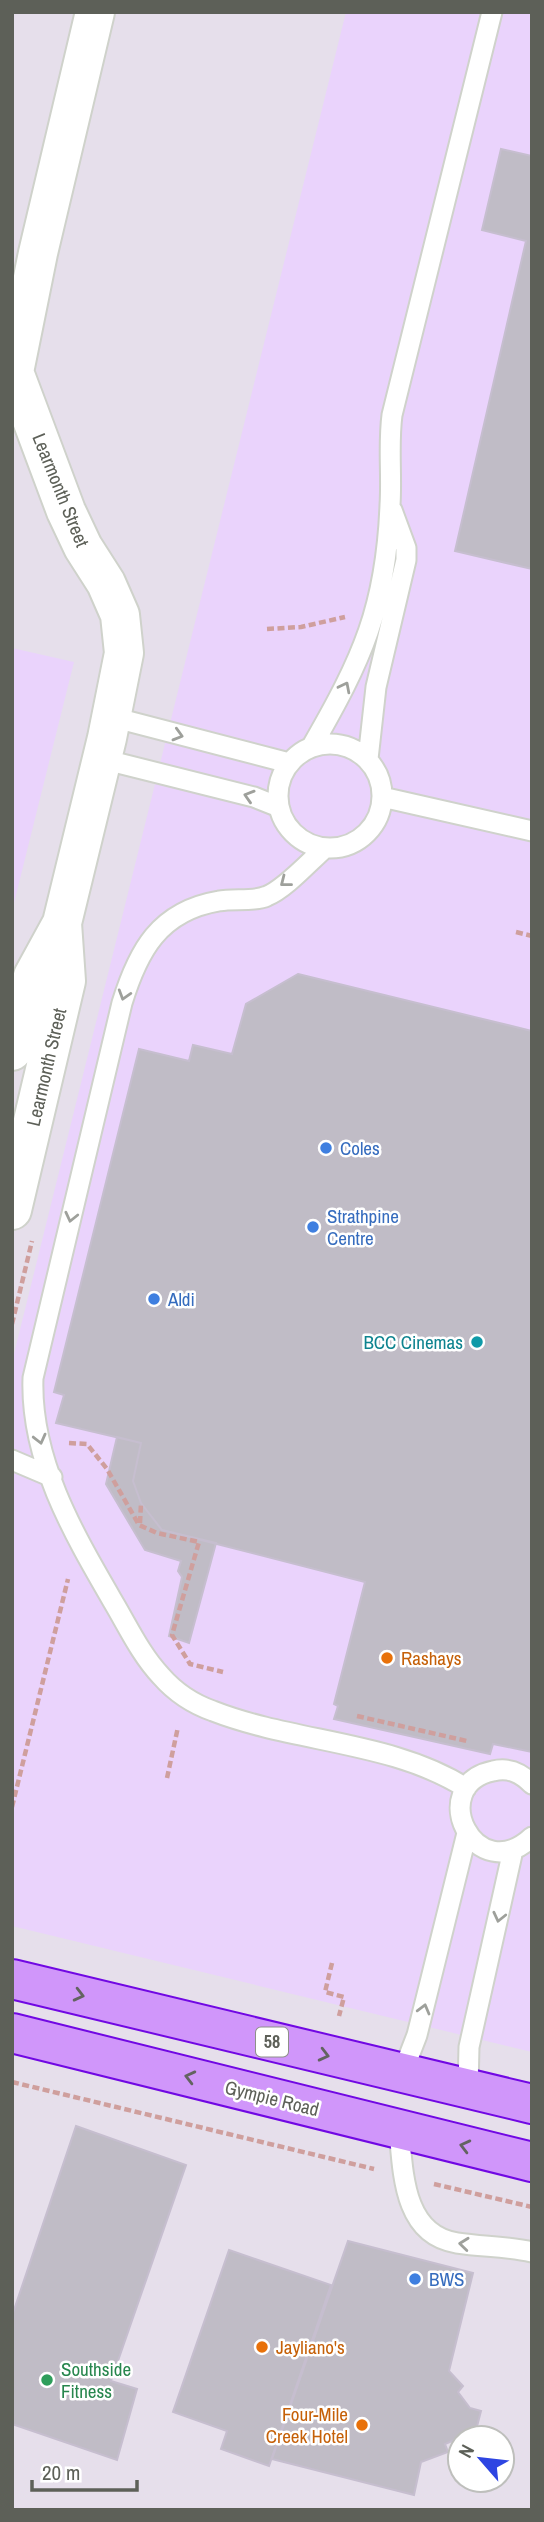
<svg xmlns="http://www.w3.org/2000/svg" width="544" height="2522" font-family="'Archivo Narrow',sans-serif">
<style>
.commercial{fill:#ead3fc}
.building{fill:#c0bcc6;stroke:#c6becf;stroke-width:2}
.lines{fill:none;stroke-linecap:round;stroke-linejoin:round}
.service-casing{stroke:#cfd2cb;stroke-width:23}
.minor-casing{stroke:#cfd2cb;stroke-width:42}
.trunk-casing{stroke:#7108e3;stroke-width:42}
.path{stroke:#cf9f9d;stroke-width:4.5;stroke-dasharray:7 3.5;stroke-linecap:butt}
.service{stroke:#fff;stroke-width:19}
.minor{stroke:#fff;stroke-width:38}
.trunk{stroke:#d096fa;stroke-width:38}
.oneway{stroke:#9ea09b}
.oneway2{stroke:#636360}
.shop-dot{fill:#3f7fe0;stroke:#fff;stroke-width:2.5}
.culture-dot{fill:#0f9aa8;stroke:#fff;stroke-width:2.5}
.food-dot{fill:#e8710a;stroke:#fff;stroke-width:2.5}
.leisure-dot{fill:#2e9e5b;stroke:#fff;stroke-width:2.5}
.labels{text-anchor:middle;stroke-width:5;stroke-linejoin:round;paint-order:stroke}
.shield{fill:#fff;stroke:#8e908a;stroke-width:2}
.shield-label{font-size:18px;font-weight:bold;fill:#5d6058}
.street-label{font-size:19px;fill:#5d6058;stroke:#fff}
.shop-label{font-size:19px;fill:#366cbe;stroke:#fff;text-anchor:start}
.culture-label{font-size:19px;fill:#0d838f;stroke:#fff;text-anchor:end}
.food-label{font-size:19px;fill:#c56008;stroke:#fff;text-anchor:start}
.leisure-label{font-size:19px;fill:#27864d;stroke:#fff;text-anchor:start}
</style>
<rect width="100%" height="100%" fill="#e6dfeb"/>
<path class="commercial" d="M346,12H532V2052L12,1926V1362Z
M12,648L74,662L12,911Z"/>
<path class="building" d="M501,149L532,156V569L455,551L526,241L482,230Z
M298,974L532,1031V1752L493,1744L490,1754L334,1719L338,1706L334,1704L365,1582L162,1530L141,1503L133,1481L141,1443L56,1423L64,1395L54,1392L139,1049L189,1061L193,1045L232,1054L246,1004Z
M117,1437L141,1443L133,1481L141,1503L162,1530L216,1543L189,1643L169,1636L182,1577L178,1571L181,1561L145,1550L106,1484Z
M76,2126L186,2165L111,2381L137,2389L117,2460L12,2424V2316Z
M348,2241L473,2273L449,2371L463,2386L458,2392L470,2408L481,2411L474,2438L464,2436L445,2444L448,2452L421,2462L414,2495L272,2459Z
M229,2250L331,2285L269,2466L221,2449L227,2431L173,2412Z"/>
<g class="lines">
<defs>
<path id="service" d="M112,717L289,763
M278 796a52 52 0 1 1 104 0a52 52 0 1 1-104 0Z
M312,746C362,659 386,608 390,505C392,475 388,445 392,415L492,12
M102,759L254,797L279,807
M368,759L376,687L406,560V548L392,510
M382,797L532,831
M325,848C310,861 285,889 267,896C254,902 233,898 219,901C159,911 138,951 122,1003L33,1378C30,1461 75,1536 115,1605C129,1629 142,1656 161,1676C175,1692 193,1704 213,1711C295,1743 392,1741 466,1788
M12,1460L52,1477
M532,1784C521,1773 509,1767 493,1771C425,1785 475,1890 532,1837
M402,2074L417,2035L467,1833
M468,2088L469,2047L513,1850
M399,2129C403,2172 403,2235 457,2243C482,2247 507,2246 532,2252"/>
<path id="minor" d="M12,1051L33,976L62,923L107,738L124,653L120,615L106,583L83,547L66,511L14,372L38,253L95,12
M12,1210L66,981L62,923"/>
<path id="trunk" d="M12,1979L532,2104
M12,2033L532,2162"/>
</defs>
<use href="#service" class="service-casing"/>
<use href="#minor" class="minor-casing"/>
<use href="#trunk" class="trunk-casing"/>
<path class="path" d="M267,629L301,627L345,617
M516,932L532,936
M12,1324L32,1241
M69,1443L87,1444L107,1469L139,1525L157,1533L199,1542L172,1635L190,1664L223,1672
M140,1523L141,1503
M357,1716L467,1741
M167,1778L178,1727
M12,1807L68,1579
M332,1963L325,1992L344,1997L339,2016
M12,2082L374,2169
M434,2184L532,2207"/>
<use href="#service" class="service"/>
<use href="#minor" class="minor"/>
<use href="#trunk" class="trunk"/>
</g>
<defs><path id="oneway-chevron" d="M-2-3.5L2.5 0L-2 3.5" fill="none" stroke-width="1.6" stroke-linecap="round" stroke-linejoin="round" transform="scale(1.75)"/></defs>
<g class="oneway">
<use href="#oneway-chevron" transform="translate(345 687) rotate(-63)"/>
<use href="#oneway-chevron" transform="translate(178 735) rotate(16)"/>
<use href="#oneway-chevron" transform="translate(249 796) rotate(-163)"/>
<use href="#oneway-chevron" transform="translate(285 882) rotate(142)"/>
<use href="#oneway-chevron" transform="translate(124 995) rotate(107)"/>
<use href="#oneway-chevron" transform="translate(71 1217) rotate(103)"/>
<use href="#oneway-chevron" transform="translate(40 1439) rotate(76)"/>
<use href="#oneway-chevron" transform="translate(499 1917) rotate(103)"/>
<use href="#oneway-chevron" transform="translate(424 2009) rotate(-75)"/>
<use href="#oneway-chevron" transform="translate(464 2244) rotate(-174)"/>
</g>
<g class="oneway2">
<use href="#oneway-chevron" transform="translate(79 1995) rotate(14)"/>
<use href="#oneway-chevron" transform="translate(324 2055) rotate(14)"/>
<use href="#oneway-chevron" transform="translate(190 2077) rotate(-166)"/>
<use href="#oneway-chevron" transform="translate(465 2146) rotate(-166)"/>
</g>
<g class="shop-dot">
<circle cx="326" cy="1148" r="7"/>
<circle cx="313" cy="1227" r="7"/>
<circle cx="154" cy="1299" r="7"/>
<circle cx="415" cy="2279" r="7"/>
</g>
<circle class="culture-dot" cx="477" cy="1342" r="7"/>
<g class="food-dot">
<circle cx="387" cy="1658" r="7"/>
<circle cx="262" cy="2347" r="7"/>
<circle cx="362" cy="2425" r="7"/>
</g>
<circle class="leisure-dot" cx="47" cy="2380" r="7"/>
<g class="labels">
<rect class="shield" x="256" y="2027.5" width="32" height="29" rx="5"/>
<g class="shield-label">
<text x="272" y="2048">58</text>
</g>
<g class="street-label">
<text transform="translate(61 490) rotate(68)" y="7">Learmonth Street</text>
<text transform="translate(46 1067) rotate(-77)" y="7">Learmonth Street</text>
<text transform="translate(272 2098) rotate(14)" y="7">Gympie Road</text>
</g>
<g class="shop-label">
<text x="340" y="1155">Coles</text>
<text x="327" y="1223">Strathpine<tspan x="327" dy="22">Centre</tspan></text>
<text x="168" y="1306">Aldi</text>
<text x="429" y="2286">BWS</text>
</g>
<g class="culture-label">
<text x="463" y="1349">BCC Cinemas</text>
</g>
<g class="food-label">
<text x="401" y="1665">Rashays</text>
<text x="276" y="2354">Jayliano's</text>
<text x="348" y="2421" text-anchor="end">Four-Mile<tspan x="348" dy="22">Creek Hotel</tspan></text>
</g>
<g class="leisure-label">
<text x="61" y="2376">Southside<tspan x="61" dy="22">Fitness</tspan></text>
</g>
</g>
<rect width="544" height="2522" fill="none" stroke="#5d6058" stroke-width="28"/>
<g transform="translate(481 2459) rotate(298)"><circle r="33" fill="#ffffff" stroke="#bebfbc" stroke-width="2"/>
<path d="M0-5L12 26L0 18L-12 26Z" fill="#2e45e2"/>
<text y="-10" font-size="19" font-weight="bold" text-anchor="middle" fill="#5d6058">N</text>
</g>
<path d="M32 2480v10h105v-10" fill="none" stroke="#5d6058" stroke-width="3.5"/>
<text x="42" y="2480" font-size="21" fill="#5d6058" stroke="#ffffff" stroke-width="5" paint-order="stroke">20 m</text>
</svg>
